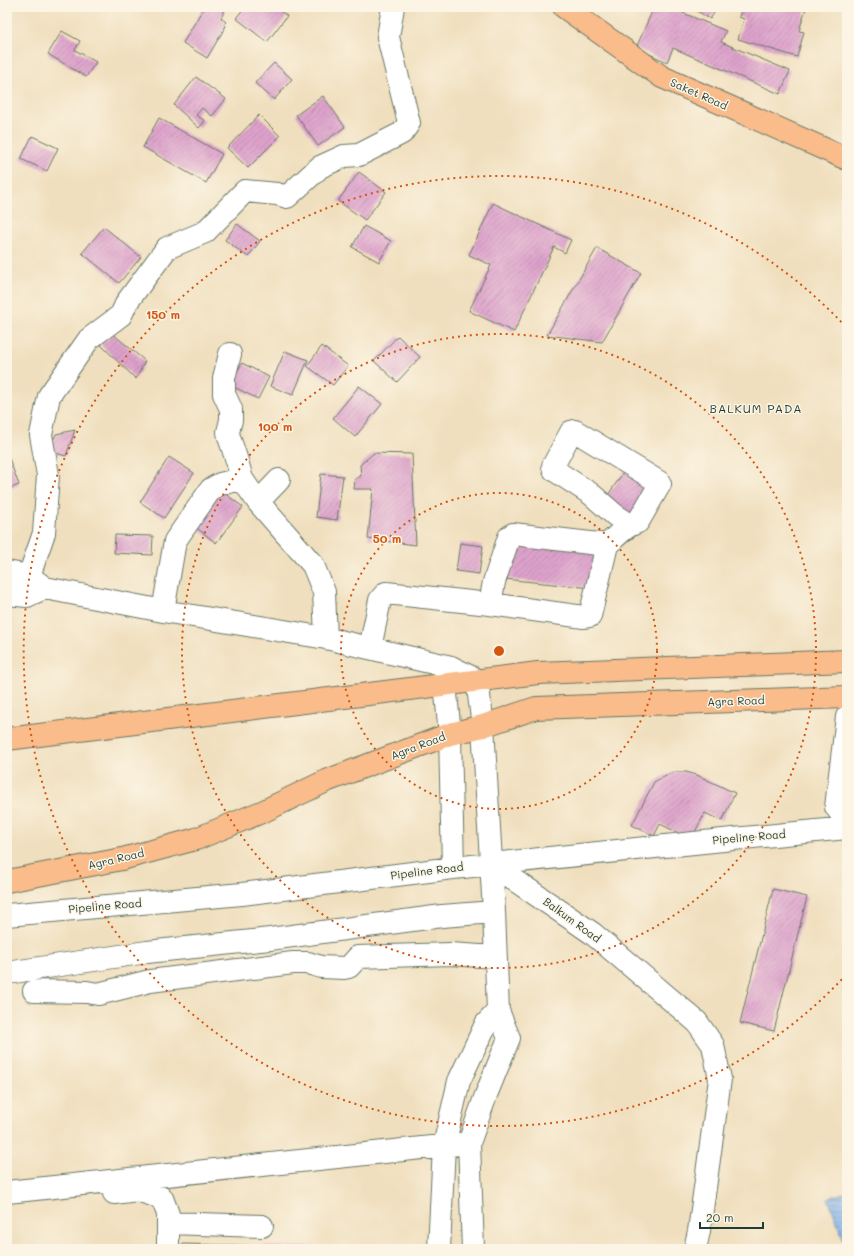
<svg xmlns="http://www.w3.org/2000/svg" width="854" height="1256" font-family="Mali,sans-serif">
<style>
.water{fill:url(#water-rules);stroke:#4f7790}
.building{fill:url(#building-hatch)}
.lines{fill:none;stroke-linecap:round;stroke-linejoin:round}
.minor-casing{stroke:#687664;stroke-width:24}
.major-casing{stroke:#687664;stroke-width:24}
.highway-casing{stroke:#687664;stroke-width:24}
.minor{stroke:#fff;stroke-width:22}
.major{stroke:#f9bc8a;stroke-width:22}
.highway{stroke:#f9bc8a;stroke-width:22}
.ring{fill:none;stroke:#d45610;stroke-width:2;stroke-dasharray:2 4}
.labels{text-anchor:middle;stroke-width:3;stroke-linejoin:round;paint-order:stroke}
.street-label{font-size:11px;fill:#1f3d34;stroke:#fcf5e5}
.neighbourhood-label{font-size:12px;letter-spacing:1px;fill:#1f3d34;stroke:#fcf5e5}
.centre{fill:#d45610;stroke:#fcf5e5;stroke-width:2}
.ring-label{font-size:12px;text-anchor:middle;font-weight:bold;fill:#d45610;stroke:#fcf5e5;stroke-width:3;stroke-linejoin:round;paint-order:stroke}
</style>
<defs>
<pattern id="water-rules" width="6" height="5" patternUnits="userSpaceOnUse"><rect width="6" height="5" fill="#7fb1eb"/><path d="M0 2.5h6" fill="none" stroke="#6791bf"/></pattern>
<pattern id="building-hatch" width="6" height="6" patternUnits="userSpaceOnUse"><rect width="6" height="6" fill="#dea2cc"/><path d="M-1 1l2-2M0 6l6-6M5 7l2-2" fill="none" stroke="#b385a6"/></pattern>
</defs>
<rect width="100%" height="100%" fill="#fcf5e5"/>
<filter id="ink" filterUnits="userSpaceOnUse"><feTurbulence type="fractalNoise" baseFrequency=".025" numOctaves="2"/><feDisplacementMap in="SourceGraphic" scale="8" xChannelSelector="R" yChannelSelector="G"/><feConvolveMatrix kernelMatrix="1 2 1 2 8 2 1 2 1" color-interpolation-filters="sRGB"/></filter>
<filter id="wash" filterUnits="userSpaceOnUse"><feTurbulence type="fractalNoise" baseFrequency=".012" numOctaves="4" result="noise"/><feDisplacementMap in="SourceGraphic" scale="16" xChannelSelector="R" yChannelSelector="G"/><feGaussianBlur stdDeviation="0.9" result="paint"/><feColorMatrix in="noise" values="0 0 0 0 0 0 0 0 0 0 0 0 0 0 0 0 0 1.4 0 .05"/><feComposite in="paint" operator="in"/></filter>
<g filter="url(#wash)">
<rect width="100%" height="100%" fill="#f0dfbe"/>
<path class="water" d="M847,1192V1249L828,1198Z"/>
<g id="blocks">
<path class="building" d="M204,7H221L225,10L221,18L226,22L224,25L226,26L207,58L183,43Z
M245,7H275L287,16L267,42L236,18Z
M654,7H669L726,31L721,42L790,71L780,94L673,48L667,62L636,48Z
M691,7H718L710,19Z
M742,7L756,9L757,7L806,8L799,31L804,32L797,57L738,39L744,19L739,17Z
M62,31L80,41L75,50L96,62L86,77L48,54Z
M274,63L292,79L274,100L255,83Z
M196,77L226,99L212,116L202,108L196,115L205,121L199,128L174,105Z
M323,96L345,127L318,146L296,115Z
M259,115L280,136L248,168L227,148Z
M159,118L222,154L206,183L143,147Z
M32,136L58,148L47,171L21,159Z
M359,172L386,192L365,220L338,201Z
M493,203L571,240L565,253L554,247L514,332L469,311L491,265L469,255Z
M237,224L260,241L248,257L225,240Z
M364,226L391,241L379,262L352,247Z
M104,227L141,257L119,283L82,253Z
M597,248L641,273L602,342L547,335Z
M113,334L145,361L136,379L101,345Z
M398,336L420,357L397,382L374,361Z
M322,346L348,366L333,385L307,366Z
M285,351L308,360L293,395L270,386Z
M242,363L269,377L258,399L230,385Z
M359,386L382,404L355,437L333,418Z
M75,430L66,456L48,451L56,434Z
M7,453L19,485L8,489L10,493L7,494Z
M374,453L412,454L416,545L368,539L373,489H354L355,479L361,476L360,465Z
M169,457L194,473L164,518L140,502Z
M627,467L656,483L631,517L604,501Z
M321,474L343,476L337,520L316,517Z
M220,490L243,507L216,543L193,525Z
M115,535L153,536L152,555L114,553Z
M515,542L597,550L592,588L504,579Z
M460,543L483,546L479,574L456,571Z
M675,772H686L697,775L735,793L722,821L705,813L691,839L660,824L654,836L632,825L654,782L664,776Z
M773,889L807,897L774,1031L740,1023Z
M182,1244L364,1248V1249H182Z"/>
</g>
</g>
<g filter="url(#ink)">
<use href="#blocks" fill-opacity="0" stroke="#687664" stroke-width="1"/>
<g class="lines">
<defs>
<path id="minor" d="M230,354L224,378V394L231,409V420L228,432L229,437L237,461L242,479
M258,502L279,480
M607,545C617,536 625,526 638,522L660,484L659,482L575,431L571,432L553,466L554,470L591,494L615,515L630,525
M7,572L29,576L45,588L163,611L326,638L451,667L477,680L483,726L494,912L498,1011L509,1038L486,1095L469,1143L473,1249
M7,594L27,596L40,590
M27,596L29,576L44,533L48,475L41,435L49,396L89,339L121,315L127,302L167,248L205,232L245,191L277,194L287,197L320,167L344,156L359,155L402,133L409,123L388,37L393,7
M163,611L175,541L211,489L220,484L242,479L258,502L313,565L324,592L326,638
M370,648L380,600L386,593L490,604L584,617L590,616L607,545L513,534L509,537L494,582L490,604
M451,667L445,684L450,734L453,868
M847,717L836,807L847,822
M491,864L592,933L697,1022L713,1045L720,1079L699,1231L695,1249
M7,915L242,894L453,868L723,840L847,828
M7,973L147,952L270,939L442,916L494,912
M34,991L87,992L98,994L150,981L293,963H308L321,967L344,968L349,967L358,957L450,954L495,957
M7,1192L469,1143
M114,1193L137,1190L162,1198L168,1214V1249
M168,1223L262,1226
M439,1249L444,1146L459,1081L486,1024L498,1011"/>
<path id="major" d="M564,7L662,77L847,159"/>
<path id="highway" d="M7,739L538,673L847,661
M7,881L122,859L196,839L264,811L326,781L450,734L483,726L536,708L847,697"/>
</defs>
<use href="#minor" class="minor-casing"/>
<use href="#major" class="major-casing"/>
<use href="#highway" class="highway-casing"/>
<use href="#minor" class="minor"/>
<use href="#major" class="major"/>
<use href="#highway" class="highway"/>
</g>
</g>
<g class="ring">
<circle cx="499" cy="651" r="158"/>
<circle cx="499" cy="651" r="317"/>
<path d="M846 975A475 475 0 1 1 846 327"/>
</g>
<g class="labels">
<g class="street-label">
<text transform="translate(699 94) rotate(24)" y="4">Saket Road</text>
<text transform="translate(736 701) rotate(-2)" y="4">Agra Road</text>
<text transform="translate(418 746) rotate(-21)" y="4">Agra Road</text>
<text transform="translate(749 837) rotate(-5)" y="4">Pipeline Road</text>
<text transform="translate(116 859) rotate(-13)" y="4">Agra Road</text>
<text transform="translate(427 871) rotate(-7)" y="4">Pipeline Road</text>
<text transform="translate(105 906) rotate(-5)" y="4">Pipeline Road</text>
<text transform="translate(572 920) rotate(36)" y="4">Balkum Road</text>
</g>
<g class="neighbourhood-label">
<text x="756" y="413">BALKUM PADA</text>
</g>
</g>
<circle cx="499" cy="651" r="6" class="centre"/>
<g class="ring-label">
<text x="163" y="319">150 m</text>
<text x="275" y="431">100 m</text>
<text x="387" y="543">50 m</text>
</g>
<rect width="854" height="1256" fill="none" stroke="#fcf5e5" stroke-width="24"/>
<path d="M700 1222v6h63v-6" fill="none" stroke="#1f3d34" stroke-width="2"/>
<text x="706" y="1222" font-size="12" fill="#1f3d34" stroke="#fcf5e5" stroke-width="3" paint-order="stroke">20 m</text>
</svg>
